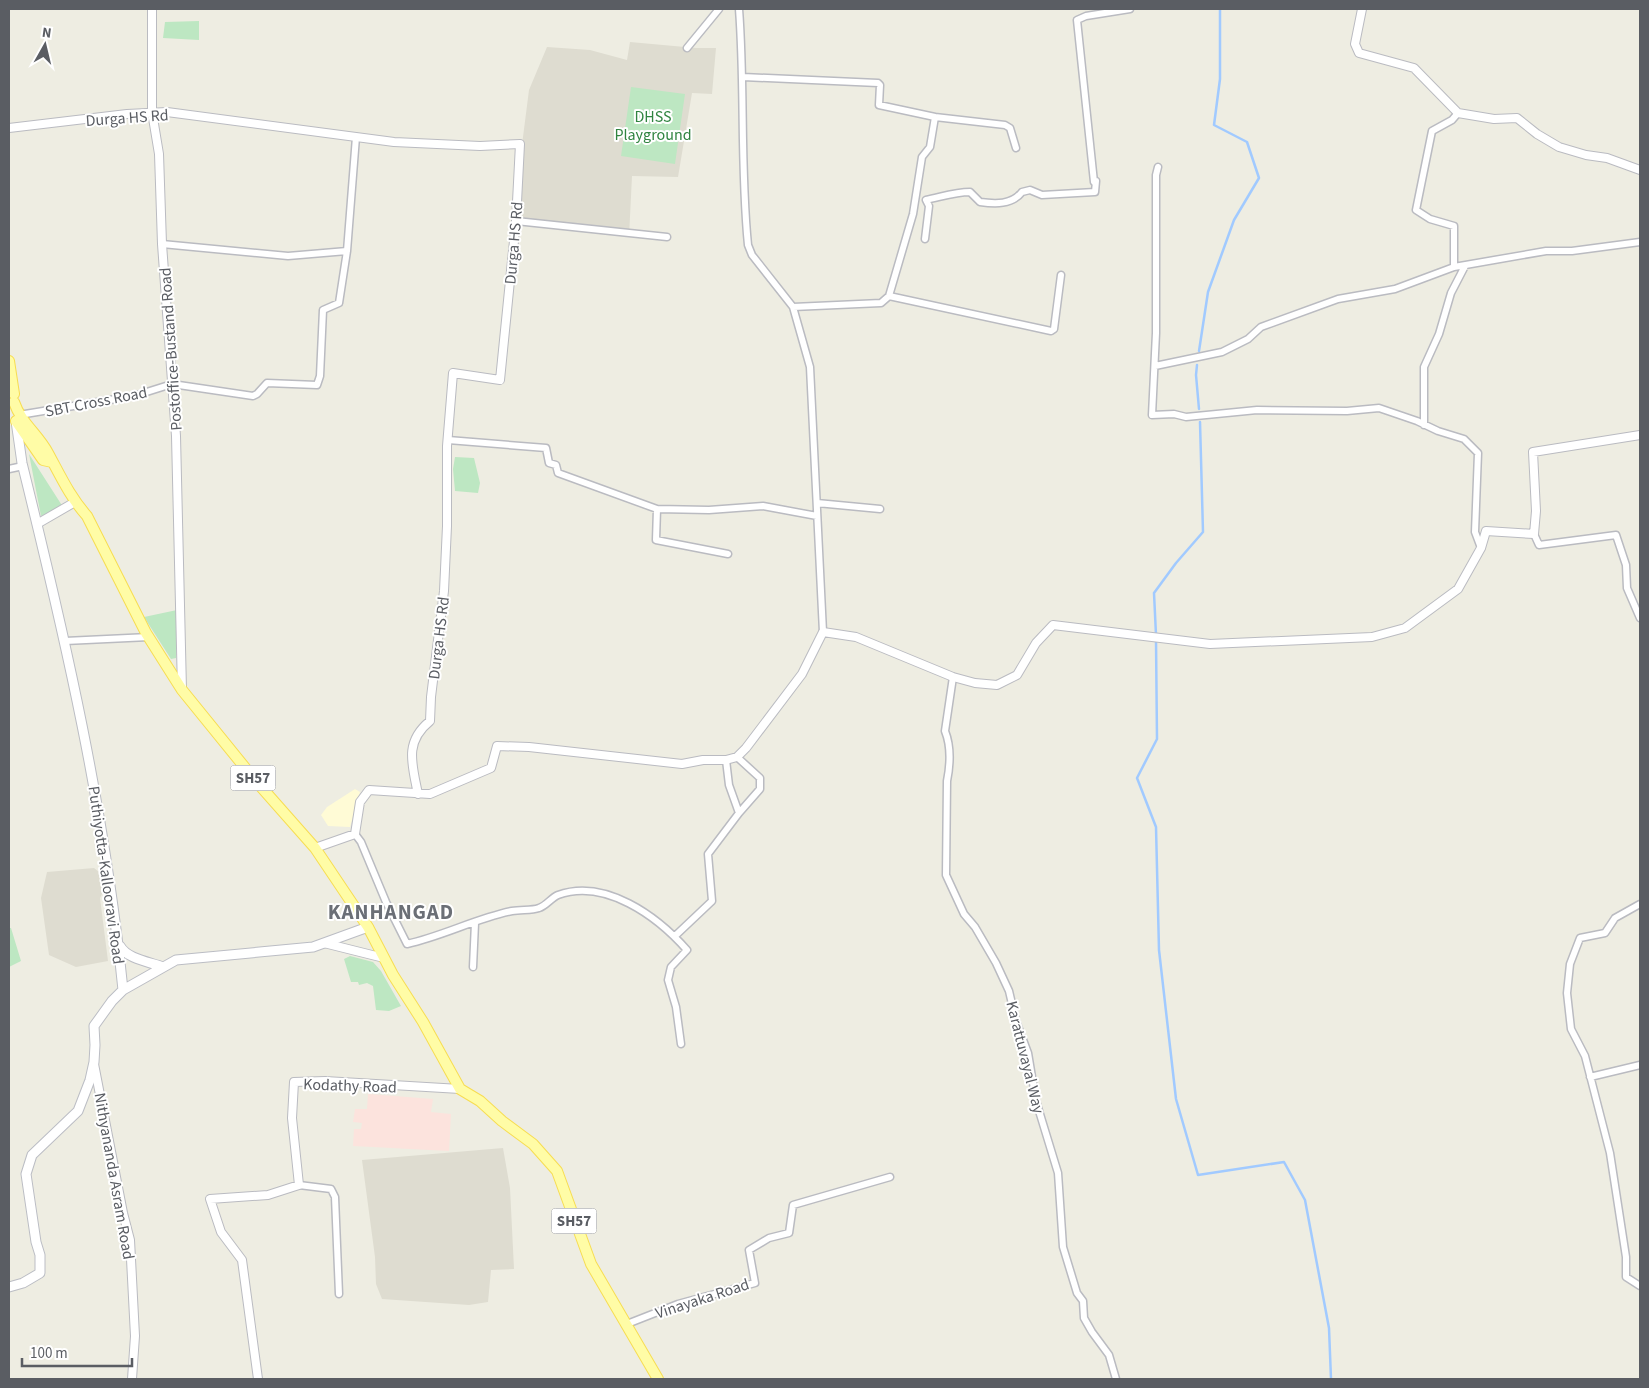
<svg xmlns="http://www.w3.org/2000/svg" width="1649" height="1388" font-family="'Source Sans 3',sans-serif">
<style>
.commercial{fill:#fffbd6}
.education{fill:#dedcd0}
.medical{fill:#fce3dd}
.green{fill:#bde7c2}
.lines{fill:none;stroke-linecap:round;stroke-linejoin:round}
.stream{stroke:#a1caff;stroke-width:2.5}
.minor-casing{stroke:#babbc1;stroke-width:9}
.tertiary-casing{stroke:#babbc1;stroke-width:10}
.secondary-casing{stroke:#bbbdc4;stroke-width:11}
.primary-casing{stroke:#f7dd52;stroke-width:12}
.minor{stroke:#fff;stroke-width:6}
.tertiary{stroke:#fff;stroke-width:8}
.secondary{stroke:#fff;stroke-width:9}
.primary{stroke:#fffca6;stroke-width:10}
.labels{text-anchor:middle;stroke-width:4;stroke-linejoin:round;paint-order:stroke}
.shield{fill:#fff;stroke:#8c8e92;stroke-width:1}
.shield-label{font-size:15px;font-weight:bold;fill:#5a5d63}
.park-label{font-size:16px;fill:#308440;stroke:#fff}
.street-label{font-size:16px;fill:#5a5d63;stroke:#fff}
.district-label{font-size:21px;font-weight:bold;letter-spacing:1px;fill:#6b6f76;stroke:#fff}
</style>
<rect width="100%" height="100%" fill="#eeede2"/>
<path class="commercial" d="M355,789L360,792L350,827L328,826L321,815L327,807Z"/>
<path class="education" d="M630,42L696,48H716L712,94L692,93L678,177L632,176L629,237L512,223L529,90L547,47L590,50L627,60Z
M94,868L109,880L100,898L108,961L76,967L49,955L41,898L47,872Z
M503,1148L510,1188L514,1269L491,1270L488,1302L469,1305L382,1299L376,1284L375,1257L362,1160Z"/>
<path class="medical" d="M368,1094L433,1099L431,1112L451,1114L449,1151L353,1146L354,1129H361L362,1123L353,1122L355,1109H367Z"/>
<path class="green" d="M199,21V40L163,38L165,22Z
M631,87L685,94L675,164L621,156Z
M29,454L63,507L41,516Z
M455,457L474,458L480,483L478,493L455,491L453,469Z
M177,610L176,658L171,659L144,617Z
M9,928H11L21,961L9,967Z
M350,956L373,962L381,971L401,1006L389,1011L376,1010L373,986L367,983L359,985L358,982H351L344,959Z"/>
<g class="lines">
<path class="stream" d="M1199,351L1208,292L1234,220L1259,178L1247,142L1214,125L1220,79V9
M1197,365L1196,375L1199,409
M1156,635L1154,593L1176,563L1203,532L1200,422
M1156,640L1157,739L1137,778L1156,827L1159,950L1176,1099L1198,1175L1284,1162L1305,1200L1329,1328L1331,1379"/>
<defs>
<path id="minor" d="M739,9C745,87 740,166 748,245L752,255L793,307L810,367L823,632
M687,48L719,9
M743,77L878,83L880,85L879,105L935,117L930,147L922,157L913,214L889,296L881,303L793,307
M935,117L1005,125L1010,128L1016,148
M1158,167L1156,175V333L1152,415L1174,414L1186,417L1257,410L1347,411L1379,408L1417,421L1438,431L1464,439L1478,453L1475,532L1481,548
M516,221L667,237
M925,239L929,206L926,200C941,197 955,192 970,192L980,202C995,204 1012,205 1022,192L1030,190L1042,195L1095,192L1096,181L1094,182L1077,20L1086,16L1130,9
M162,244L288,256L347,251
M1454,267V226L1430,219L1416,210L1432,131L1452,120L1458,113
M889,296L1051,331L1054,329L1061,275
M1155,366L1222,352L1248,339L1261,327L1338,299L1395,289L1454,267L1546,251H1572L1640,242
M19,415L134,396L172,384L253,396L257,394L267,383L317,385L320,376L323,310L339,303L347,251L356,137
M1424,425V367L1439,334L1451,293L1465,266
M448,440L546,448L549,463L556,465L558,473L657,509L709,510L763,506L817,516
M9,469L23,466
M817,503L880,509
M657,509L656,540L728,554
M1534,534L1539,545L1616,535L1626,565L1627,588L1640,618
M65,641L149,637
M953,677L945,731C951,746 950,766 947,781L946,875L964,914L975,927L996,963L1009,991L1016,1021L1028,1053L1036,1101L1058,1173L1063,1247L1077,1293L1083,1301L1084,1318L1092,1332L1109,1355L1116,1379
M737,757L760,778V789L739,813
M355,834L361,842L386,902L407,944C443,936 477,918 512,911C521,909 531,911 539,908C546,906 551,898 558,895C605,878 657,916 687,950L671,967L668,980L676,1007L681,1044
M1640,904L1615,918L1605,933L1580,938L1570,964L1567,993L1571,1029L1585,1056L1610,1153L1626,1257V1277L1640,1286
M675,936L712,901L708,854L739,813L729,785L726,760
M473,967L475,923
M1590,1077L1640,1065
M299,1185L331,1189L335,1197L339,1294
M627,1324L678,1304L755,1283L749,1250L769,1238L789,1233L793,1205L890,1177"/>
<path id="tertiary" d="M152,9V112L159,154L162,244L176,436L182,690
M1362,9L1355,44L1359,53L1414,68L1458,113L1494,119L1517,118L1537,134L1559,147L1586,155L1607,158L1640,170
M9,128L127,114L167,112L394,142L480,146L520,144L516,221L500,380L453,373L447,446V526L444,591L431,697L430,721C404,742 412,764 418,794
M37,524L75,502
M315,848L355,834L360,802L369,790L430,794L491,768L497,746L529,747L682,764L703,760H726L737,757L746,748L802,674L823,632L856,637L953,677L975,683L997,685L1017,675L1036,643L1053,625L1210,644L1372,637L1405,628L1458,589L1481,548L1486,531L1534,534L1536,511L1533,452L1640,435
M324,943L384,958
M94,1064L123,1213L130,1240L135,1336L132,1379
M258,1379L242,1260L221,1232L210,1199L268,1195L299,1185L292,1118L294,1082L325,1081L460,1089"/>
<path id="secondary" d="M16,421L22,463C65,637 105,811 123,990
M120,946C127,959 150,962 163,967
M9,1287L23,1283L40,1273V1255L36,1242L26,1174L32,1155L78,1111L90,1080L94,1062L95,1045L94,1026L112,1001L123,990L176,960L313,947L368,927"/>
<path id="primary" d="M9,361L14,394
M14,402C21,423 38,434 48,453C60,475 70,497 87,516L146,633L182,690L255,780L315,848L368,927L393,975L423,1022L460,1089L480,1101L502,1121L533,1144L557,1171L591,1264L658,1379
M16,421L43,460L52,462"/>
</defs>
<use href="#minor" class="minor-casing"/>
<use href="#tertiary" class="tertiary-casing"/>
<use href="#secondary" class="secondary-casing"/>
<use href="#primary" class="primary-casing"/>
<use href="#minor" class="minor"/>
<use href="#tertiary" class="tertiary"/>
<use href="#secondary" class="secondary"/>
<use href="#primary" class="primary"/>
</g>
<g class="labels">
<g class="shield">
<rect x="230.5" y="765.5" width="45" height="25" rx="4"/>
<rect x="551.5" y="1208.5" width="45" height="25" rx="4"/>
</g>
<g class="shield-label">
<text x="253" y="783">SH57</text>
<text x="574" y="1226">SH57</text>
</g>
<g class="park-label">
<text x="653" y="122">DHSS<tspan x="653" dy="18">Playground</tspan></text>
</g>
<g class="street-label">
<text transform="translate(127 117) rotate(-4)" y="6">Durga HS Rd</text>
<text transform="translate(513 243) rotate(-85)" y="6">Durga HS Rd</text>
<text transform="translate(170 349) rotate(-94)" y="6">Postoffice-Bustand Road</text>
<text transform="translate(96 401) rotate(-11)" y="6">SBT Cross Road</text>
<text transform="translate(438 638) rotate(-83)" y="6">Durga HS Rd</text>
<text transform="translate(107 875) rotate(82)" y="6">Puthiyotta-Kallooravi Road</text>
<text transform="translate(1026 1057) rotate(76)" y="6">Karattuvayal Way</text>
<text transform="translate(350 1085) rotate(2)" y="6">Kodathy Road</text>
<text transform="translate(115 1176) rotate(80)" y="6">Nithyananda Asram Road</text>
<text transform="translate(702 1298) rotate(-18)" y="6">Vinayaka Road</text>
</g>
<g class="district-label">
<text x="391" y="919">KANHANGAD</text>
</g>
</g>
<rect width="1649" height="1388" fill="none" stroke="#5a5d63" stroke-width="20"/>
<g transform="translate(45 45) rotate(8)" stroke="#ffffff" stroke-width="4" paint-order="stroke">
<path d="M0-4L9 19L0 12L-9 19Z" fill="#5a5d63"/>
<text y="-8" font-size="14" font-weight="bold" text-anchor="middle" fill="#5a5d63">N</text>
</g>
<path d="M22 1358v8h110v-8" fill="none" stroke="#5a5d63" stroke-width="2.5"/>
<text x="30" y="1358" font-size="15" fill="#5a5d63" stroke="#ffffff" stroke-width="4" paint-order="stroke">100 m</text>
</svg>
